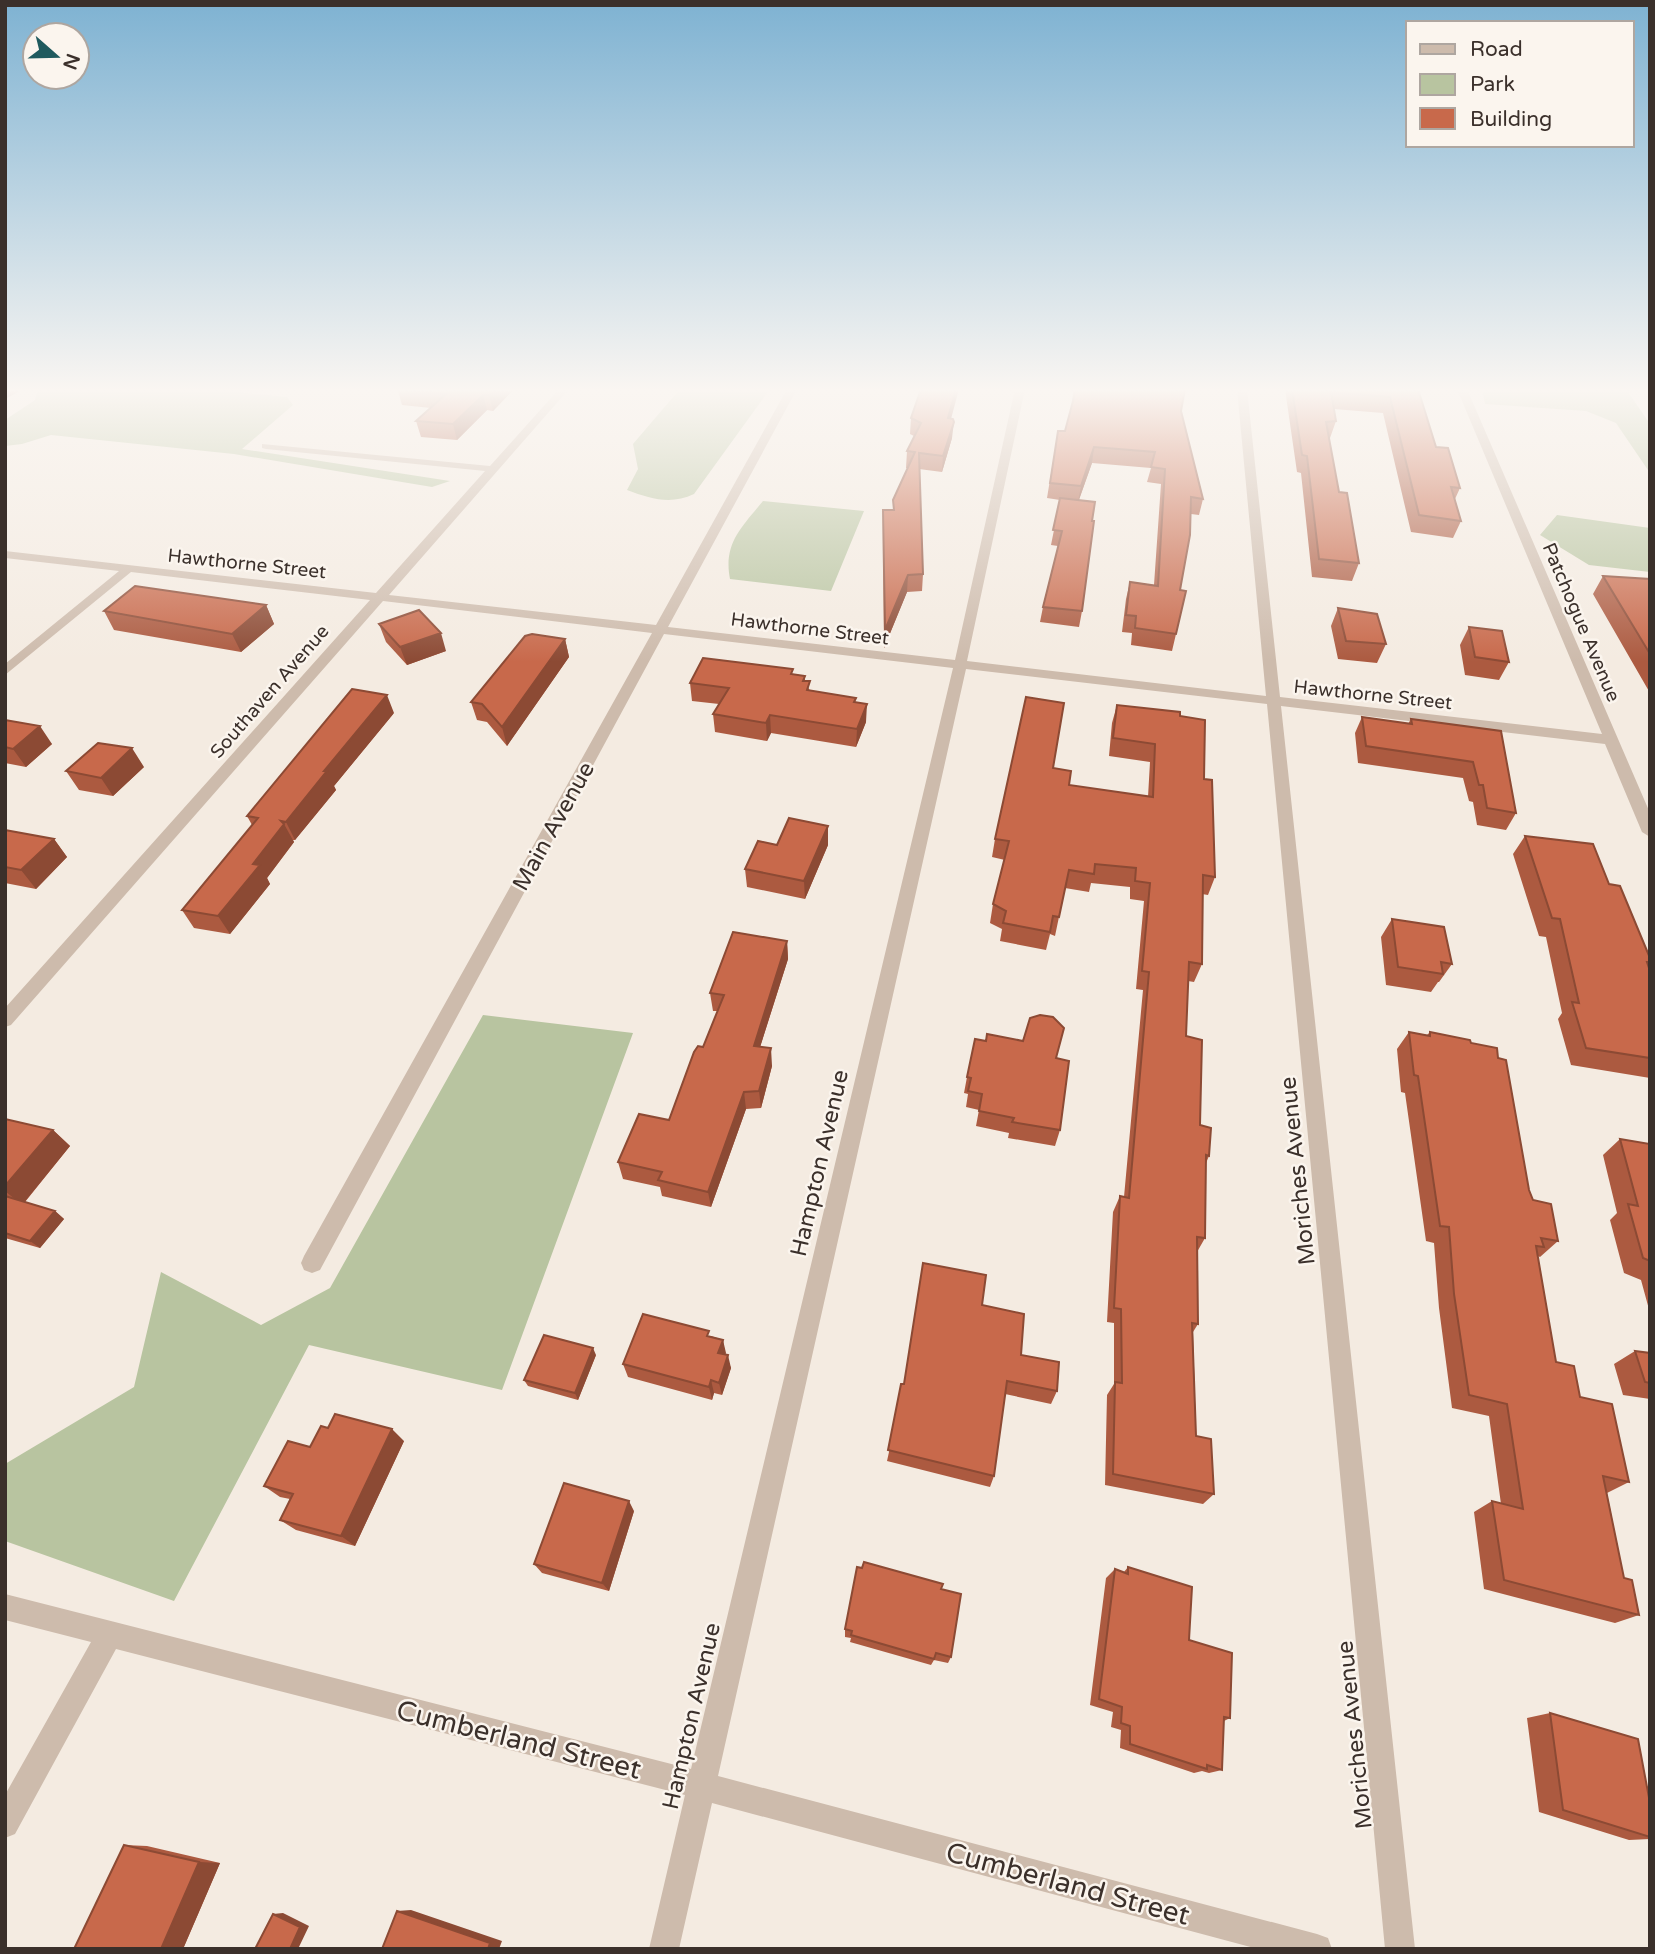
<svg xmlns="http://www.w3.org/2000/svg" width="1655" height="1954" font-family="'Varela Round',sans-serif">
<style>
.green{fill:#b8c4a0}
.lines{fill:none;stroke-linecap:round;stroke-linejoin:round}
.minor{fill:#cdbbac;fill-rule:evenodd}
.wall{fill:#ac5a40}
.shaded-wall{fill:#8c4a34}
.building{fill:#c8694b;stroke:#8c4a34;stroke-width:2}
.labels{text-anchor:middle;stroke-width:5;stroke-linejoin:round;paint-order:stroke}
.far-street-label{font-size:19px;fill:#3b302b;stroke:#fbf5ee}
.street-label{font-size:23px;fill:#3b302b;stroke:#fbf5ee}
.near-street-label{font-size:28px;fill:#3b302b;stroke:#fbf5ee}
</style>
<rect width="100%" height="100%" fill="#f4ebe1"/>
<path class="green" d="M38,389H204L287,397L293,405L242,449L450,481L432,487L234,454L51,435L22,444L5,446V420L35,400Z
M680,389H770L694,494C671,505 651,499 627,490L638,469L633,444Z
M1482,389H1626L1650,424V473L1616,423L1586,411L1485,404Z
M763,501L864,511L831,591L730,579C723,543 742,527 763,501Z
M1557,515L1650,528V572L1589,565L1540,535Z
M483,1015L633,1033L502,1390L309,1345L174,1601L5,1541V1464L134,1387L161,1272L261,1325L330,1288Z"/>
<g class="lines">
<path class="minor" d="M559,389H569L389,595L656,625L787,389H797L668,627L955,660L1015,389H1025L967,661L1266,696L1237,389H1247L1280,697L1602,734L1457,389H1467L1650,813V837L1642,832L1605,744L1281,706L1415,1949H1385L1267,704L966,669L718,1776L1317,1934L1328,1938L1332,1949H1258L712,1803L679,1949H649L685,1795L116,1649L15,1834L5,1838V1795L91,1642L5,1620V1594L691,1769L953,668L664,634L320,1270L312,1273L304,1270L301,1263L304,1256L652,633L383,601L11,1025L5,1027V1008L370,600L131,572L5,675V664L119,571L5,558V551L376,593L485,471L266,449L262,448V444L490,466Z"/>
</g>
<path class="wall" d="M376,389H514L493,411L487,410L457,440L421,437L416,421L431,408L402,405L398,391Z
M1074,389H1185L1181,411L1203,499L1199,515L1191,514L1180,590L1176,634L1172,651L1131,645L1132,633L1122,632L1126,599L1130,582L1154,585L1161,484L1147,482L1151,468L1092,463L1079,500L1092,521L1082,611L1079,627L1040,622L1043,607L1058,546L1051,545L1060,500L1047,498L1058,431H1065L1072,406Z
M1285,389H1418L1436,447L1460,488L1455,499L1461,521L1453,538L1411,532L1383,413L1334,409L1336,421L1330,438H1329L1339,492L1359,563L1352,581L1312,577L1301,473L1297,472Z
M911,418H951L952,438L942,472L919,469L923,574L922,591L907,592L884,648L883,510H893V500L908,468H906L907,451L914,436L910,434Z
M1603,576L1650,579V693L1593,594Z
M266,605L274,624L241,652L114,630L104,611Z
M1338,608L1386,644L1377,663L1338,659L1331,626Z
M379,624L446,651L407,665L386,642Z
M1469,627L1509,662L1499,680L1465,675L1460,645Z
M565,639L569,657L507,746L487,722L477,720L471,702Z
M793,674L805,676V681L810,691L856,702L866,722L856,747L771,733L767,741L715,732L713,714L719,704L692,701L690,683Z
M1117,705L1180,716L1204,779L1215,877L1208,895L1202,894V964L1194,982L1188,981L1186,1036L1200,1125L1209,1156L1206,1163L1205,1238L1197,1252L1198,1324L1193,1332L1196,1436L1214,1494L1203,1504L1105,1485L1107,1395L1114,1384V1323L1107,1322L1113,1212L1120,1196L1124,1197L1143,990L1136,989L1144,901L1130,899V887L1091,883L1089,892L1065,888L1055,936L1050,934L1046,950L1000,941L1002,929L990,923L993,904L1005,860L992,857L995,839L1053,768L1069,785L1148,797L1150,762L1109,756L1112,723Z
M394,713L334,786L336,790L295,840H293L294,842L267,878L270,884L230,934L194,928L182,910L252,825L247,816Z
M1362,717L1408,724L1411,719L1501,731L1516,813L1506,830L1477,825L1473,802L1469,801L1463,778L1358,763L1355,733Z
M5,720L52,744L26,767L5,763Z
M144,767L113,796L79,790L66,771Z
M5,830L54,839L67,857L36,889L5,883Z
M1525,836L1609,884L1650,958V965L1648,966L1650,971V1078L1571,1065L1558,1019L1562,1013L1546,937L1539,936L1513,854Z
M777,845H828L805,899L747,887L745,869Z
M1392,919L1452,964L1439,982H1438L1431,992L1386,985L1381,937Z
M787,941L788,959L760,1047L772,1066L761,1108L746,1109L711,1207L662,1196L660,1187L623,1179L618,1162L669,1120L703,1047L718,1011H713L710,993Z
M1409,1032L1427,1035L1430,1032L1471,1043L1498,1058L1529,1190L1533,1200L1558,1241L1540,1257L1538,1256L1556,1362L1580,1397L1629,1482L1607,1493L1624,1578L1639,1615L1615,1623L1484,1589L1474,1512L1492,1501L1501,1504L1489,1416L1452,1408L1439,1308L1434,1243L1426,1241L1405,1093L1401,1092L1397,1049Z
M986,1040L1023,1041L1056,1058L1060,1130L1055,1146L1008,1138L1009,1133L976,1126L979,1110L966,1107L968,1094L964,1093L967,1077Z
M5,1119L53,1130L70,1146L25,1202L55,1211L64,1219L40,1248L5,1238Z
M1620,1139L1650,1144V1313L1641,1280L1624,1273L1610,1220L1617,1213L1603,1155Z
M982,1305L1021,1355L1057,1391L1051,1404L1005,1394L994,1476L990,1487L887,1461L904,1384Z
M711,1336L723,1340L725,1354L731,1368L722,1395L714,1393L712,1400L628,1377L623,1364Z
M1635,1351L1650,1353V1399L1623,1395L1614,1364Z
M596,1355L578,1400L528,1386L524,1380Z
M404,1441L355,1546L296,1530L280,1520L290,1499L280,1497L264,1486L310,1447Z
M634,1511L609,1591L542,1573L534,1564Z
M1128,1567L1189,1640L1230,1718L1224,1721L1222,1770L1209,1773L1202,1771L1194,1773L1120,1748L1121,1730L1111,1727L1113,1712L1090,1705L1106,1578L1115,1569L1124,1572Z
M941,1589L951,1657L948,1663L934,1660L931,1665L850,1642L851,1638L845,1637V1629Z
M1550,1713L1650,1803V1839L1629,1840L1539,1812L1527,1718Z
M124,1845L147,1846L220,1863L183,1949H74Z"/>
<path class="shaded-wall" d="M5,389H24L5,399Z
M496,389H514L493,411L489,395Z
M956,389H959L947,434L948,418Z
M483,395L487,410L457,440L453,424Z
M954,422L952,438L942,472L943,456Z
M1094,447L1092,463L1078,502L1081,486Z
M908,575L907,592L884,648L885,630Z
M266,605L274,624L241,652L232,634Z
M441,633L446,651L407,665L400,647Z
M565,639L569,657L507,746L502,727Z
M387,695L394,713L334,786L336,790L295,840L286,822L324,771Z
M867,704L866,722L856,747L857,729Z
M770,715L771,733L767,741L766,723Z
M40,726L52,744L26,767L13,749Z
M132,748L144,767L113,796L101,778Z
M284,824L294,842L267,878L270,884L230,934L218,916L253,864Z
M828,826V845L805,899L804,881Z
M54,839L67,857L36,889L21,870Z
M787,941L788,959L755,1063L754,1046Z
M771,1048L772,1066L761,1108L759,1091Z
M744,1092L746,1109L711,1207L708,1192Z
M53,1130L70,1146L22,1205L5,1191V1186Z
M55,1211L64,1219L40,1248L30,1241Z
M723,1340L726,1353L721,1366L718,1353Z
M593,1348L596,1355L578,1400L575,1393Z
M728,1355L731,1368L722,1395L719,1383Z
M711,1380L714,1393L712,1400L709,1387Z
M392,1429L404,1441L355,1546L341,1536Z
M629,1501L634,1511L609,1591L602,1583Z
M199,1862L220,1863L183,1949H161Z
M411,1910L502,1941L499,1949H488L397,1911Z
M283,1913L309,1926L298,1949H290L273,1914Z"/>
<path class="building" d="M398,389H496L489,395H483L453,424L416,421L446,394Z
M921,389H956L948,418L953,419L954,422L943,456L919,453L923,574L908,575L885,630L883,510H894L893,500L915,452L907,451L921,423L911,418Z
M1075,389H1185L1181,411L1203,499L1191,497L1190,535L1180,590L1186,591L1176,634L1135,628L1136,616L1126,615L1130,582L1158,586L1165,469L1151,467L1155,452L1094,447L1081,486L1050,483L1058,431H1065L1073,401Z
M1292,389H1418L1436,447L1448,448L1460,488L1451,487L1461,521L1419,515L1390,397L1331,392L1336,421L1326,422L1339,492L1347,493L1359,563L1319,559L1307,456L1302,455Z
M1060,498L1095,502L1092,521H1094L1082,611L1043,607L1062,531L1053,530Z
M1603,576L1650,579V654Z
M135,586L266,605L232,634L104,611Z
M1338,608L1377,614L1386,644L1346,641Z
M419,610L441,633L400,647L379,624Z
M1469,627L1502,631L1509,662L1475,657Z
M532,634L565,639L502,727L482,704L471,702L525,636Z
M703,658L793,669L791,674L805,676L803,681H810L807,690L856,698L854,702L867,704L857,729L770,715L766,723L713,714L729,688L690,683Z
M352,689L387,695L324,771H327L286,822L281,821L284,824L253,864L260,865L218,916L182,910L258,818L247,816Z
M1026,697L1064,703L1053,768L1071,771L1069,785L1153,797L1155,744L1113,738L1117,705L1180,712V716L1205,720L1204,779L1212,780L1215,877L1203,875L1202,964L1189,962L1186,1036L1202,1040L1200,1125L1211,1128L1209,1156L1206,1155L1205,1238L1197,1237L1198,1324L1192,1323L1196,1436L1211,1439L1214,1494L1113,1474L1115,1382L1122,1383L1121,1309L1114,1308L1120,1196L1129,1198L1149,972L1142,971L1150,883L1135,881L1136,868L1095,864L1094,874L1069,870L1059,917L1053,916L1050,932L1003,923L1006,911L993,904L1009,841L995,839Z
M1362,717L1412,724L1411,719L1501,731L1516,813L1487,808L1483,785H1479L1473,762L1366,746Z
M5,720L40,726L13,749L5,747Z
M98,743L132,748L101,778L66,771Z
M789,818L828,826L804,881L745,869L758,841L777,845Z
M5,830L54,839L21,870L5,867Z
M1525,836L1593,844L1609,884L1620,886L1650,958V962H1647L1650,971V1058L1586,1048L1572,1002L1579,1003L1560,919L1552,918Z
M1392,919L1444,927L1452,964L1441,962L1443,974L1398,967Z
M733,932L787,941L754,1046L771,1048L759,1091L744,1092L708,1192L658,1180L662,1172L618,1162L639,1114L669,1120L694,1052L698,1046L703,1047L724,995L710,993Z
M1040,1015L1053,1017L1064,1028L1056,1058L1069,1061L1060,1130L1012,1122L1014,1118L979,1111L982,1094L968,1091L971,1078L967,1077L975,1039L986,1041L987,1034L1023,1041L1030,1018Z
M1409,1032L1430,1036V1032L1470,1040L1471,1043L1497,1048L1498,1058L1506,1060L1529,1190L1533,1200L1551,1204L1558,1241L1541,1238L1544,1247L1536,1246L1556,1362L1574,1366L1580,1397L1612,1404L1629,1482L1603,1476L1624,1578L1632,1580L1639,1615L1504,1580L1492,1501L1523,1509L1507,1404L1469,1395L1454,1294L1449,1227L1440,1226L1418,1076L1414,1075Z
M5,1119L53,1130L5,1186Z
M1620,1139L1650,1144V1261L1643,1258L1628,1204L1638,1206Z
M5,1196L55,1211L30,1241L5,1233Z
M923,1263L986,1275L982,1305L1024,1314L1021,1355L1059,1362L1057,1391L1007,1381L994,1476L888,1450L901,1384H904Z
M643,1314L709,1331L707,1336L723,1340L718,1353L728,1355L719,1383L711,1380L709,1387L623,1364Z
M544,1335L593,1348L575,1393L524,1380Z
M1635,1351L1650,1353V1383L1645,1382Z
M335,1414L392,1429L341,1536L280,1520L293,1494L264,1486L288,1441L310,1447L321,1426L328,1428Z
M564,1483L629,1501L602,1583L534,1564Z
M864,1562L943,1584L941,1589L961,1594L951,1657L936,1653L934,1659L851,1635L852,1631L845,1629L857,1567L862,1568Z
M1128,1567L1192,1587L1189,1640L1232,1653L1230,1718L1224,1717L1222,1770L1207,1765V1769L1130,1744V1726L1121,1723L1122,1707L1099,1699L1115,1569L1128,1574Z
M1550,1713L1638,1739L1650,1803V1837L1563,1810Z
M124,1845L199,1862L161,1949H74Z
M397,1911L490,1943L488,1949H382Z
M273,1914L300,1927L290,1949H255Z"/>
<linearGradient id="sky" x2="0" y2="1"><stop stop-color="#7eb2d2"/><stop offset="0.59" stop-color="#faf6f2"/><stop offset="1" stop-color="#faf6f2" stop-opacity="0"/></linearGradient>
<rect width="1655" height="662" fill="url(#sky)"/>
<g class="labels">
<g class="far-street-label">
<text transform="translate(247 563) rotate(6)" y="7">Hawthorne Street</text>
<text transform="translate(1582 622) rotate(67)" y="7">Patchogue Avenue</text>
<text transform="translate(810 628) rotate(7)" y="7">Hawthorne Street</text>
<text transform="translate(269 691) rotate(-49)" y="7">Southaven Avenue</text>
<text transform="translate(1373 694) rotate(6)" y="7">Hawthorne Street</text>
</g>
<g class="street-label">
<text transform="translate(553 826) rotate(-61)" y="8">Main Avenue</text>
<text transform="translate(819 1163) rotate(-77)" y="8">Hampton Avenue</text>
<text transform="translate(1297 1171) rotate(-96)" y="8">Moriches Avenue</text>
<text transform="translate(691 1716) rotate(-77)" y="8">Hampton Avenue</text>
<text transform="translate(1354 1735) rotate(-96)" y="8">Moriches Avenue</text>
</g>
<g class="near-street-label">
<text transform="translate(519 1739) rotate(14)" y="10">Cumberland Street</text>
<text transform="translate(1068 1883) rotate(15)" y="10">Cumberland Street</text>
</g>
</g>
<rect width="1655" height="1954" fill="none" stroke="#3b302b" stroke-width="14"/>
<rect x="1406" y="21" width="228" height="126" fill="#fbf5ee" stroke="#aea6a0" stroke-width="2"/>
<rect x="1420" y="44" width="35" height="10" fill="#cdbbac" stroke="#aea6a0" stroke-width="2"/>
<text x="1470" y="56" font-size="21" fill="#3b302b">Road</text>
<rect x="1420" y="74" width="35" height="21" fill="#b8c4a0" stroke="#aea6a0" stroke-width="2"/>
<text x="1470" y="91" font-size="21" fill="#3b302b">Park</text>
<rect x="1420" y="108" width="35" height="21" fill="#c8694b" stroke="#aea6a0" stroke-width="2"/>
<text x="1470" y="126" font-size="21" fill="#3b302b">Building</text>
<g transform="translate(56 56) rotate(110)"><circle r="33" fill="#fbf5ee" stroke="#aea6a0" stroke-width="2"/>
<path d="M0-5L12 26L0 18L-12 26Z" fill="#1f5a5e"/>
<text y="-10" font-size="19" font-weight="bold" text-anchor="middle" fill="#3b302b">N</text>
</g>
</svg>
